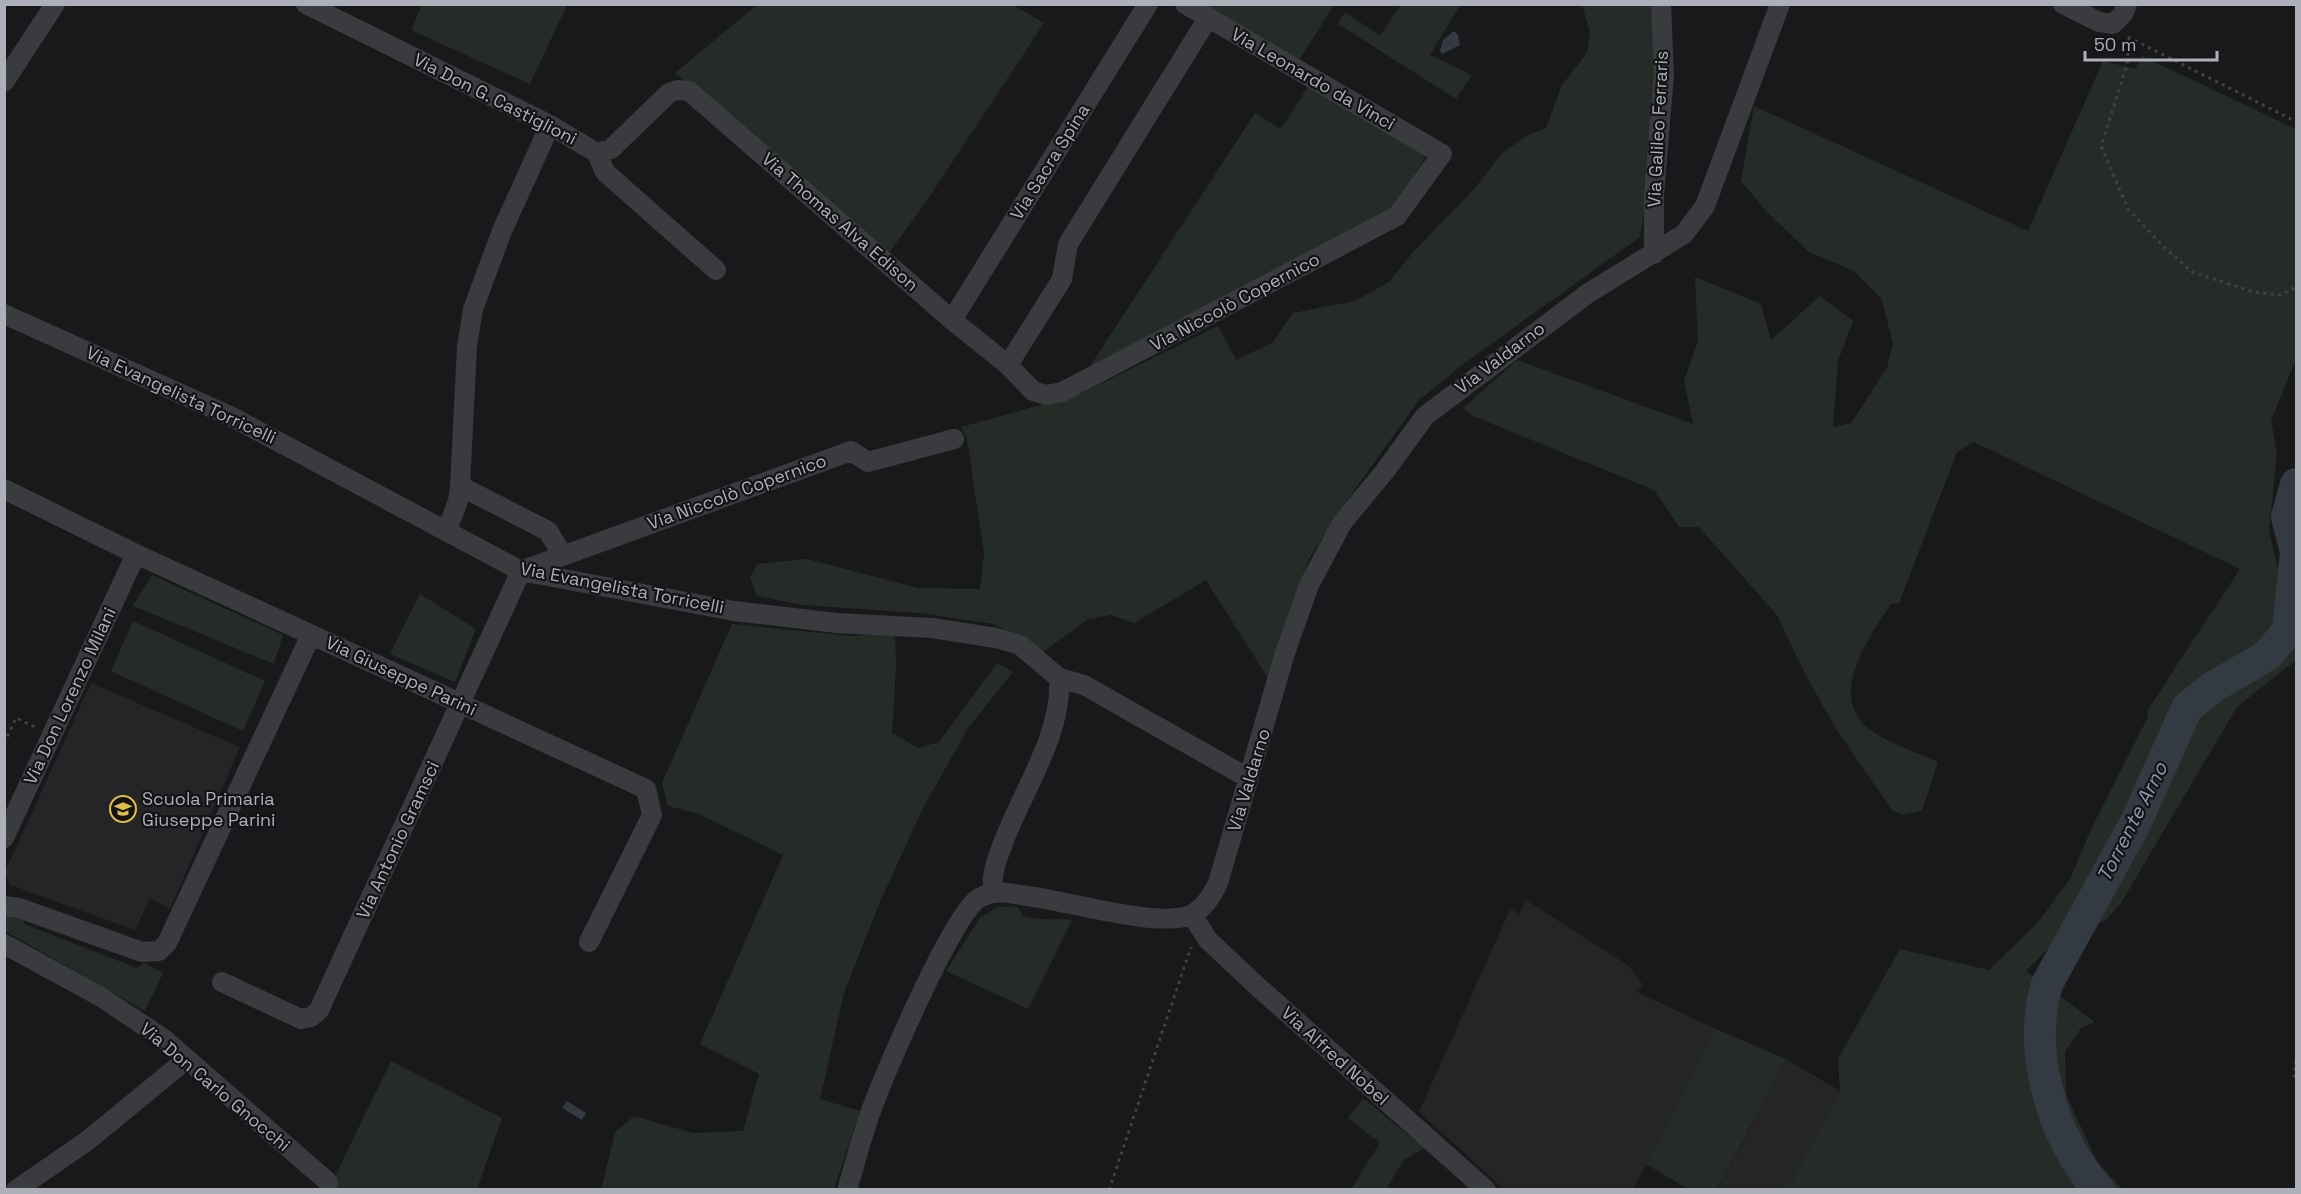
<svg xmlns="http://www.w3.org/2000/svg" width="2301" height="1194" font-family="'Space Grotesk',sans-serif">
<style>
.built{fill:#252528}
.green{fill:#252c27}
.water{fill:#343a42}
.lines{fill:none;stroke-linecap:round;stroke-linejoin:round}
.river{stroke:#343a42;stroke-width:32}
.path{stroke:#414146;stroke-width:3;stroke-dasharray:3 4.5;stroke-linecap:butt}
.minor{stroke:#3a3b3f;stroke-width:20}
.labels{text-anchor:middle;stroke-width:4.5;stroke-linejoin:round;paint-order:stroke}
.street-label{font-size:18px;fill:#adafb9;stroke:#141416}
.poi-label{font-size:18px;fill:#adafb9;stroke:#141416;text-anchor:start}
.water-label{font-size:20px;font-style:italic;fill:#8899af;stroke:#141416}
</style>
<rect width="100%" height="100%" fill="#19191b"/>
<path class="built" d="M91,683L240,747L170,909L150,898L135,930L10,885L5,872Z
M1526,900L1629,966L1643,985L1637,992L1716,1029L1633,1189H1504L1419,1112L1508,914L1511,909L1519,914Z
M1786,1059L1840,1091L1788,1189L1717,1190Z"/>
<path class="green" d="M422,5V4L567,5L530,84L411,30Z
M757,5H1013L1044,23L926,202L888,254L675,73Z
M1198,5H1334L1298,62Z
M1401,5H1460L1430,55L1472,75L1456,99L1338,24L1345,12L1380,36Z
M1582,5H1653C1659,81 1652,161 1640,237L1466,362L1419,400L1338,513L1309,559L1268,678L1206,580L1134,623L1111,615L1088,619L1043,652L994,624L920,613L803,605L757,596L750,578L757,564L807,559L918,588L980,589L984,554L967,439L961,427L1080,394L1218,326L1236,360L1272,343L1293,313L1355,301L1389,282L1415,250L1475,188L1502,153L1526,136L1546,128L1562,85L1587,53L1590,32Z
M2142,56L2296,129V359L2271,421L2277,453L2269,531L2281,582L2296,588V660L2237,707L2121,903L2105,921L2058,938L2026,971L2095,1022L2081,1028L2065,1052L2066,1095L2097,1161L2122,1189H1788L1840,1091L1838,1059L1900,949L1989,970L2039,921L2070,879L2091,829L2148,717L2147,711L2240,569L1974,442L1957,452L1899,603L1891,604C1866,642 1822,703 1878,735C1897,746 1918,753 1938,762L1922,811L1902,815L1892,810L1836,729L1804,672L1777,615L1699,527H1679L1654,490L1473,416L1463,408L1517,360L1693,424L1684,381L1698,341L1695,277L1761,304L1771,340L1820,296L1853,321L1838,361L1833,427L1851,423L1887,368L1893,343L1881,298L1854,271L1809,252L1767,212L1741,181L1754,106L2028,231L2103,61L2135,69Z
M1309,85L1427,154L1393,211L1087,371L1255,113L1281,129Z
M152,575L283,635L274,664L133,606Z
M420,594L476,629L455,682L390,654Z
M133,621L265,681L243,731L111,671Z
M732,624L853,636L880,633L895,636L896,667L892,733L918,748L939,742L997,663L1013,672L968,728L923,808L879,904L844,993L820,1099L860,1111L834,1189L601,1190L615,1132L634,1116L693,1133L743,1131L759,1074L700,1044L783,855L699,814L668,806L662,783Z
M1017,906L1023,916C1040,921 1055,918 1072,920L1028,1009L946,971L980,918L998,907Z
M5,913L22,915L24,924L137,968L144,963L163,973L145,1011L5,931Z
M1716,1029L1786,1059L1717,1189H1688L1646,1164Z
M391,1061L502,1118L477,1189L333,1190L337,1172Z
M1363,1098L1424,1148L1404,1160L1386,1189H1351L1380,1143L1348,1118Z"/>
<path class="water" d="M1454,31L1458,35L1460,45L1442,54L1440,51L1443,40Z
M567,1101L586,1113L582,1120L562,1108Z"/>
<g class="lines">
<path class="river" d="M2099,1190C2052,1139 2027,1050 2047,984L2135,824L2187,708L2213,687L2268,655L2288,630L2296,552L2287,517L2296,484"/>
<path class="path" d="M2128,37L2293,120
M2129,38L2127,65L2101,146L2128,209L2164,247L2192,272L2254,292L2280,295L2296,287
M4,743L16,718L37,728
M2296,1060L2294,1076L2296,1077
M1109,1190L1191,947"/>
<path class="minor" d="M306,4L550,125L597,153L611,149L669,93L677,90L689,91L952,320L1008,365L1033,391L1046,395L1062,392L1397,216L1442,154L1185,4
M2063,4L2099,22L2113,24L2123,14L2127,4
M4,82L55,4
M597,153L605,172L716,270
M1654,254V195L1664,74L1661,4
M4,314L230,416L521,571L734,611L837,623L932,628L996,638L1020,645L1059,678C1063,732 1024,789 1005,838C998,857 991,871 993,891
M952,320L1148,4
M1008,365L1062,279L1068,244L1208,18
M460,486L548,531L563,556
M4,489L136,554L646,789L652,815L589,942
M447,530L458,501L460,486L467,347L473,309L502,231L550,125
M521,571L851,451L868,462L954,439
M1059,678L1084,685L1248,778
M4,838L136,554
M4,906L19,908L142,952L159,951L167,943L311,635
M1192,915L1208,940L1256,985L1486,1190
M4,944L101,997L164,1039L328,1182
M222,982L301,1019L311,1017L319,1010L521,571
M16,1190L87,1141L187,1059
M847,1190C856,1161 863,1130 874,1103C887,1068 954,912 979,898C995,889 1010,893 1027,896C1065,900 1162,930 1193,914C1205,907 1212,896 1218,883L1285,653L1309,585L1342,523L1385,471L1425,416L1587,294L1684,234L1705,206L1780,4"/>
</g>
<defs>
<symbol id="school-ring" viewBox="-11 -11 22 22"><circle r="9.5" fill="#141416" stroke="#debe4e" stroke-width="1.5"/><path d="M0-5L7-2L0 1L-7-2ZM-4 1L0 2.5L4 1V4Q0 6-4 4Z" fill="#debe4e"/></symbol>
</defs>
<g fill-rule="evenodd">
<use href="#school-ring" x="108" y="794" width="30" height="30"/>
</g>
<g class="labels">
<g class="street-label">
<text transform="translate(1313 79) rotate(30)" y="6">Via Leonardo da Vinci</text>
<text transform="translate(495 99) rotate(27)" y="6">Via Don G. Castiglioni</text>
<text transform="translate(1658 129) rotate(-87)" y="6">Via Galileo Ferraris</text>
<text transform="translate(1050 162) rotate(-58)" y="6">Via Sacra Spina</text>
<text transform="translate(840 222) rotate(41)" y="6">Via Thomas Alva Edison</text>
<text transform="translate(1235 302) rotate(-28)" y="6">Via Niccolò Copernico</text>
<text transform="translate(1500 358) rotate(-37)" y="6">Via Valdarno</text>
<text transform="translate(181 395) rotate(25)" y="6">Via Evangelista Torricelli</text>
<text transform="translate(737 492) rotate(-20)" y="6">Via Niccolò Copernico</text>
<text transform="translate(622 588) rotate(11)" y="6">Via Evangelista Torricelli</text>
<text transform="translate(401 676) rotate(25)" y="6">Via Giuseppe Parini</text>
<text transform="translate(70 696) rotate(-65)" y="6">Via Don Lorenzo Milani</text>
<text transform="translate(1249 780) rotate(-73)" y="6">Via Valdarno</text>
<text transform="translate(398 840) rotate(-65)" y="6">Via Antonio Gramsci</text>
<text transform="translate(1335 1056) rotate(42)" y="6">Via Alfred Nobel</text>
<text transform="translate(215 1087) rotate(40)" y="6">Via Don Carlo Gnocchi</text>
</g>
<g class="poi-label">
<text x="142" y="805">Scuola Primaria<tspan x="142" dy="21">Giuseppe Parini</tspan></text>
</g>
<g class="water-label">
<text transform="translate(2132 822) rotate(-63)" y="7">Torrente Arno</text>
</g>
</g>
<rect width="2301" height="1194" fill="none" stroke="#adafb9" stroke-width="12"/>
<path d="M2085 51v9h132v-9" fill="none" stroke="#adafb9" stroke-width="3"/>
<text x="2094" y="51" font-size="18" fill="#adafb9" stroke="#141416" stroke-width="4.5" paint-order="stroke">50 m</text>
</svg>
